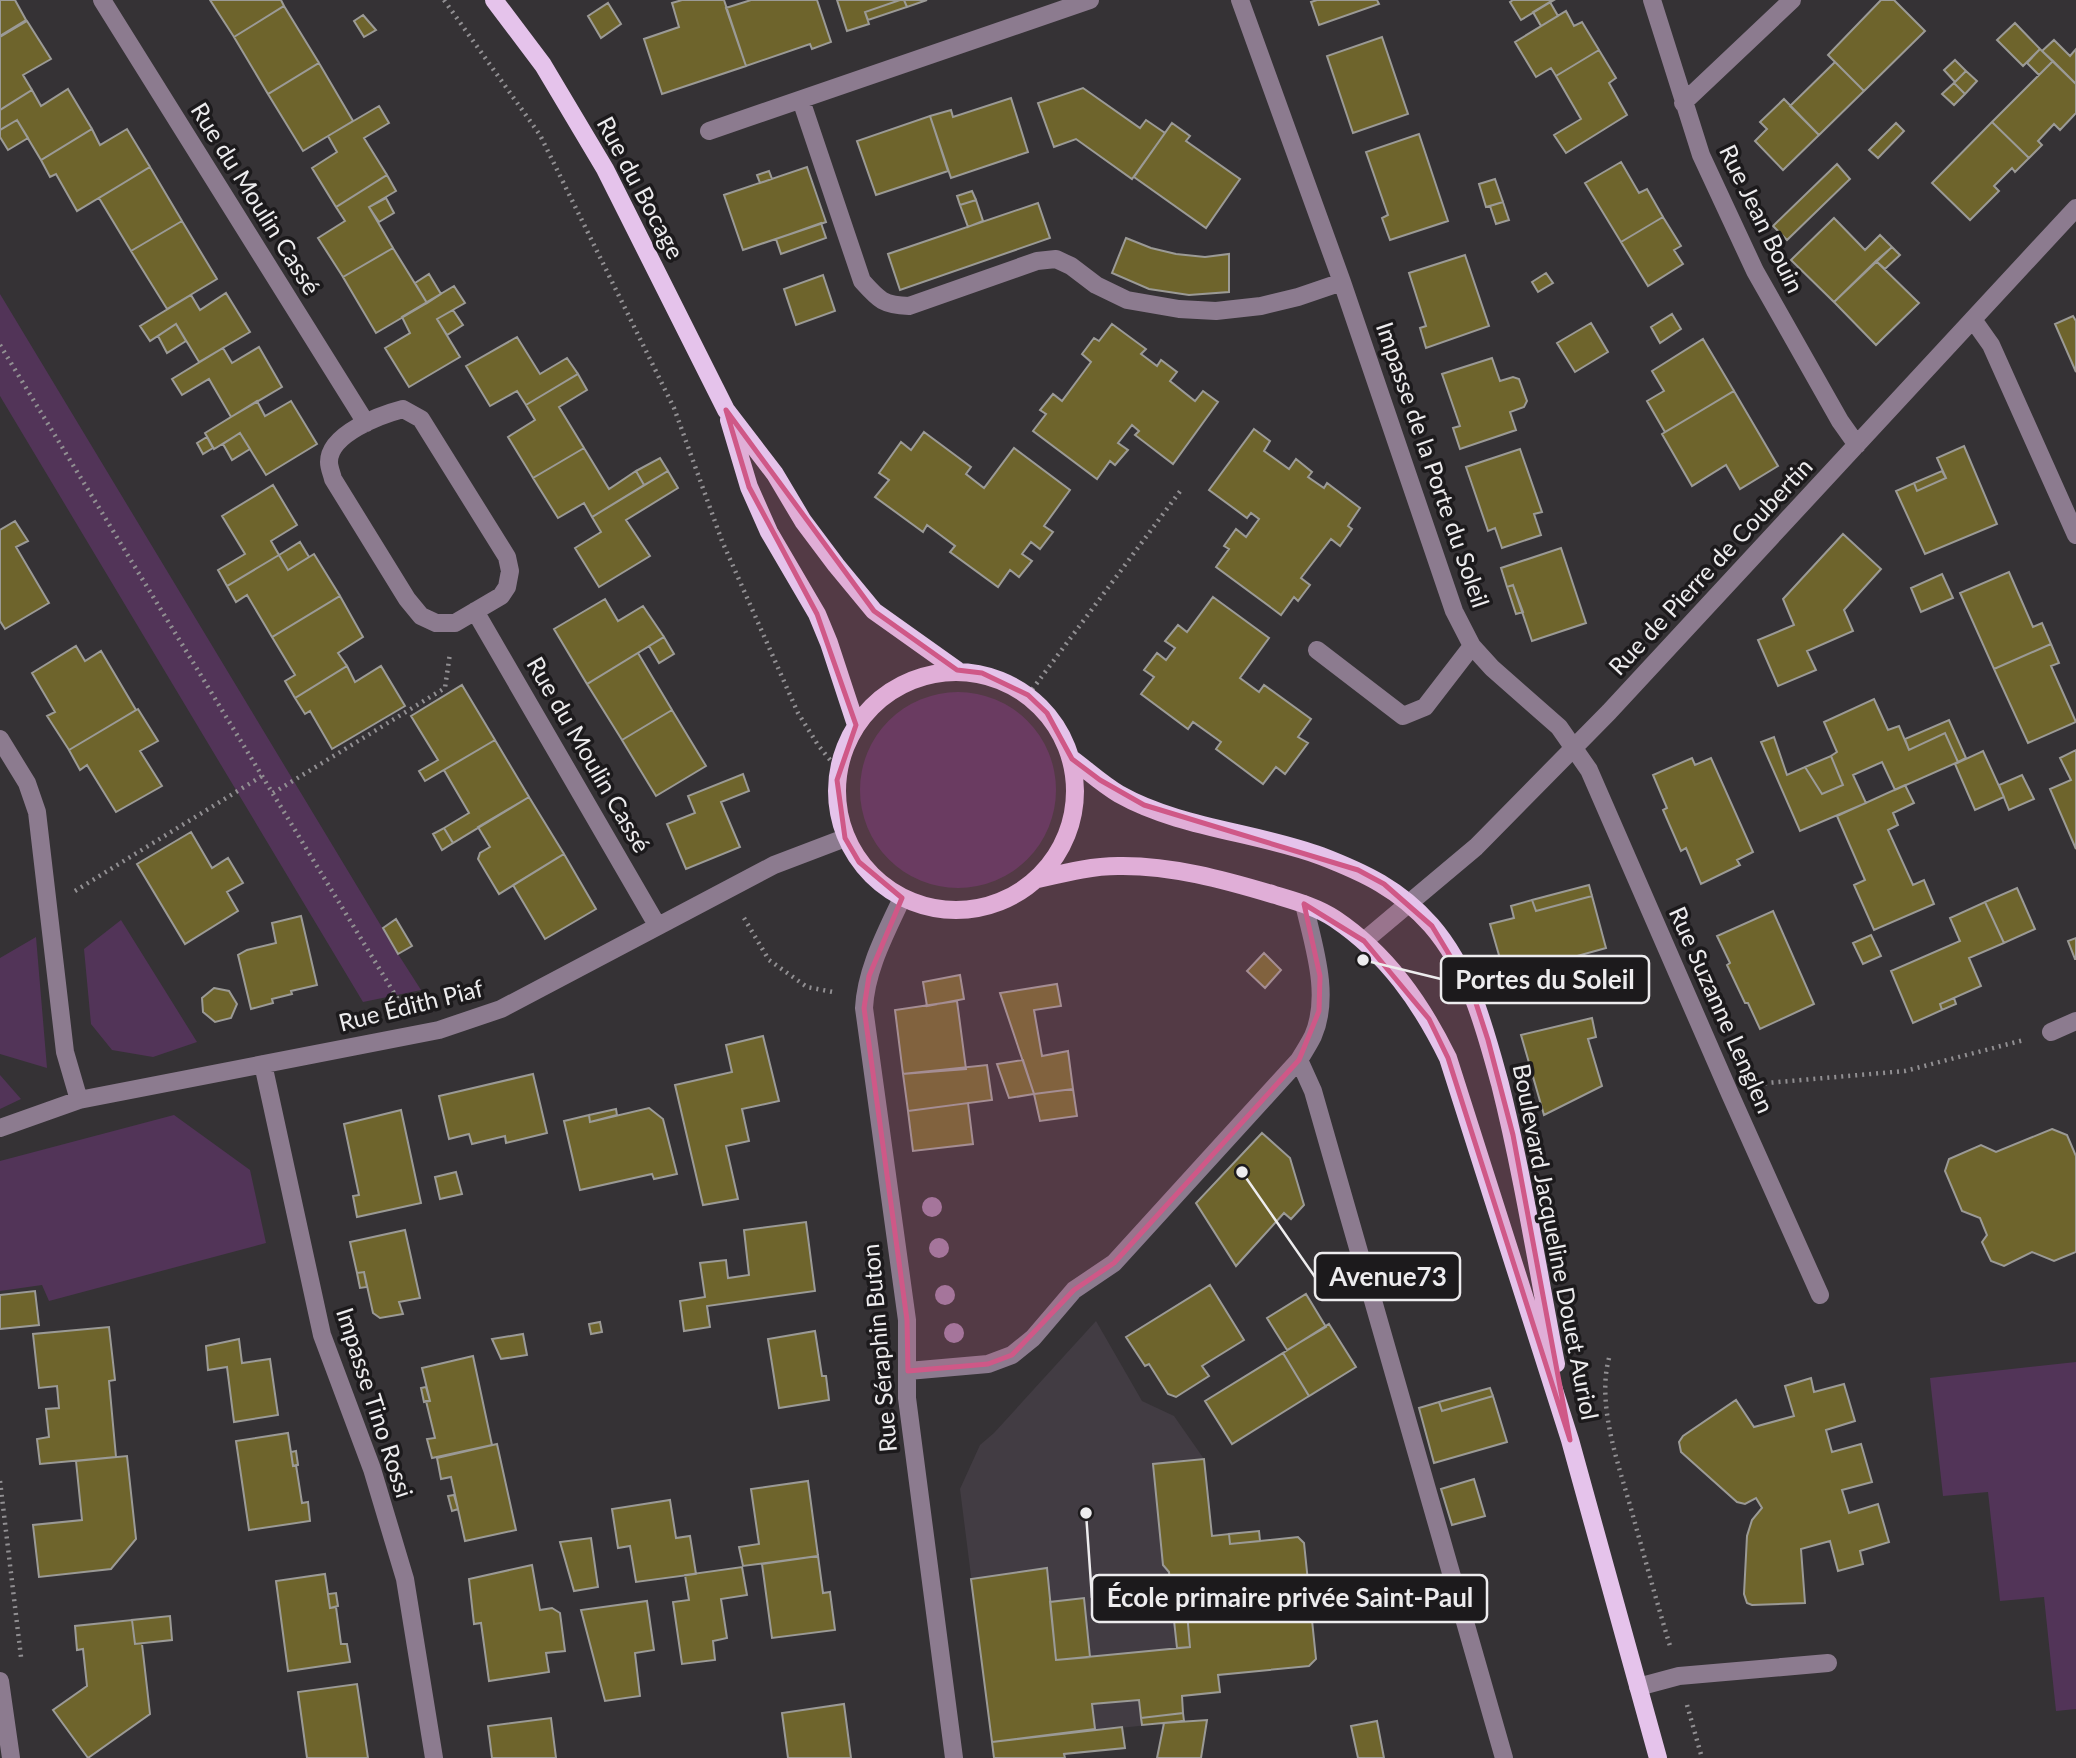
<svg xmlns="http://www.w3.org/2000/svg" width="2076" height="1758" font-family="Lato,sans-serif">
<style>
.built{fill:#423c43}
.green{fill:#523458}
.building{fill:#6e642c;stroke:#9b9a96;stroke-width:2}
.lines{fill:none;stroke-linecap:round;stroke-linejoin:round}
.path{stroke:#918f92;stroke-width:4.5;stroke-dasharray:2 5;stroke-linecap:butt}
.minor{stroke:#8c7b8f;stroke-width:18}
.major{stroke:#e5c3eb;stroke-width:18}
.tree{fill:#9c7ca1}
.marked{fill:#cf5887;fill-opacity:0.2;stroke:#cf5887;stroke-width:5;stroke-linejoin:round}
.labels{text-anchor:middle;stroke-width:7;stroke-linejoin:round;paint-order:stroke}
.street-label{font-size:24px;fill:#edecee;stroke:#1c1a1c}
.leader{fill:none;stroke:#edecee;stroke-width:2.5}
.callout-dot{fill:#edecee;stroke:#1c1a1c;stroke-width:2.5}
.callout{fill:#1c1a1c;stroke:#edecee;stroke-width:2.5}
.callout-label{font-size:26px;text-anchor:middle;font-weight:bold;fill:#edecee}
</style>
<rect width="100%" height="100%" fill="#353235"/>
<path class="built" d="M1096,1321L1142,1401L1174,1416L1204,1459L1212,1536L1220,1692L1182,1696L1184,1721L992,1742L960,1489L980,1445L994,1433Z"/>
<path class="green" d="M0,294L398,954L421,990L363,1002L0,396Z
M860 790a98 98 0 1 1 196 0a98 98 0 1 1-196 0Z
M121,920L197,1042L153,1057L112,1050L91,1024L84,949Z
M36,937L47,1068L0,1054V958Z
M0,1075L21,1099L0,1109Z
M174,1115L250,1170L266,1243L49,1301L42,1285L0,1291V1161Z
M2076,1362V1709L2056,1711L2044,1597L2000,1601L1988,1492L1943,1496L1930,1378Z"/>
<path class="building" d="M0,0H15L26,20L0,36Z
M210,0H281L284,6L234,37Z
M682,0H724L746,66L662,94L644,39L679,27L672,3Z
M751,0H817L831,42L812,49L810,44L746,66L726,8Z
M837,0H900L865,12L869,24L847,31Z
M900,0H904L907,7L868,20L865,12Z
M904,0H927L907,7Z
M1317,0H1377L1379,4L1319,25L1311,2Z
M1513,0H1554L1521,20L1510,2Z
M1881,0H1894L1925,31L1864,91L1828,55Z
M1550,2L1558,16L1541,26L1533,12Z
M608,3L621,24L601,38L588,16Z
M284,6L319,63L268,94L234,37Z
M1566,11L1574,26L1582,22L1599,50L1556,76L1551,68L1536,77L1515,42Z
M363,15L376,30L364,37L354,21Z
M27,21L51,59L23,75L32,90L0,110V37Z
M2015,23L2040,49L2023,66L1997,40Z
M1382,37L1408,114L1353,133L1327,56Z
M2054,40L2070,56L2076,49V84L2042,51Z
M2040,49L2053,61L2039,75L2027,63Z
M1599,50L1616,78L1609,83L1627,115L1566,153L1554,135L1581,119L1556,76Z
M1955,60L1966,71L1955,82L1944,70Z
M2053,61L2076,84V113L2060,130L2054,124L2038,141L2042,145L2029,158L1992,122Z
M1835,62L1864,91L1819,135L1790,106Z
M319,63L353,121L303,151L268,94Z
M1966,71L1977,81L1965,94L1954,83Z
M1954,83L1965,94L1954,105L1942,94Z
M1083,88L1140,128L1146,120L1165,133L1132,179L1076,139L1054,147L1038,103Z
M68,89L92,129L41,160L17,120L0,130V110L32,90L41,106Z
M1011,98L1028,152L951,178L930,116L951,110L953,117Z
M1784,99L1819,135L1783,170L1755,141L1767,129L1760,122Z
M379,106L389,123L364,138L387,175L336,207L312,168L337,152L328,136Z
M930,116L948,171L876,195L857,141Z
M17,120L28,138L8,150L0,137V130Z
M1992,122L2029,158L2015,172L2012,168L1994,186L1999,191L1970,220L1932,183Z
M1172,123L1190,136L1186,141L1240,179L1206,228L1134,177Z
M1896,123L1904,131L1878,158L1869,150Z
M92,129L100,145L127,129L150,167L77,211L56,174L50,177L41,160Z
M1419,134L1448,221L1390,240L1382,218L1388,215L1366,152Z
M1621,162L1639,193L1647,189L1663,217L1621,242L1585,183Z
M1837,164L1850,179L1787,240L1773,226Z
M150,167L182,221L131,251L99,198Z
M807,167L826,222L743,250L724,195Z
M769,171L772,179L760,183L757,175Z
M387,175L396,191L369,207L393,248L343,277L318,238L345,221L336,207Z
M1495,179L1503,202L1486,207L1479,184Z
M972,191L976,200L960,205L957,196Z
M386,198L394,213L379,222L369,207Z
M976,200L983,221L968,227L960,205Z
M1503,202L1509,220L1496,224L1490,206Z
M1038,203L1050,238L900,290L888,254Z
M1663,217L1681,246L1674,250L1683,264L1648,286L1621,242Z
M1834,218L1865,250L1880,235L1892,247L1834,302L1791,260Z
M182,221L217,279L167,309L131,251Z
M821,223L826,238L781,254L776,239Z
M1126,238L1151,248L1176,254L1205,257L1229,254V292L1189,295L1149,289L1112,273Z
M1892,247L1900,255L1885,269L1876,261Z
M393,248L427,303L376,333L343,277Z
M1465,255L1489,326L1426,348L1420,328L1426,326L1409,273Z
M1876,261L1919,303L1876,345L1834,302Z
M1546,273L1553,283L1538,292L1532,282Z
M429,274L441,294L427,303L415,283Z
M823,275L835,311L796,325L784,289Z
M454,286L465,303L437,319L460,357L409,387L385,348L410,333L402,317Z
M226,293L250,332L199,362L176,324L150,341L140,326L191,295L200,310Z
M453,310L463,325L447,335L437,319Z
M1672,314L1681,329L1660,343L1651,327Z
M2073,316L2076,321V372L2055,324Z
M1591,323L1608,352L1575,372L1557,343Z
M176,324L186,341L167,353L158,336Z
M1112,324L1146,349L1141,354L1157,366L1161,360L1177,372L1170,381L1195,401L1203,391L1218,402L1173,464L1135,435L1139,431L1132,425L1118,443L1128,450L1115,465L1110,461L1097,479L1033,431L1046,414L1040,410L1053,394L1062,401L1091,362L1082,354L1094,338L1099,341Z
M517,337L540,374L567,358L578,374L526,405L517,391L490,406L466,366Z
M1703,339L1734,391L1665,432L1647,401L1664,391L1652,371Z
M259,347L282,387L231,417L209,379L182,395L172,379L223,348L232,363Z
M1492,358L1500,381L1513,377L1519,379L1527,401L1524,407L1510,412L1516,430L1460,449L1453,428L1460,426L1442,374Z
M578,374L587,390L559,407L584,448L533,478L508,437L535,420L526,405Z
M1734,391L1778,466L1740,489L1726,465L1692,486L1662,434Z
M257,401L265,416L291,401L317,444L266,475L240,433L214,449L205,433Z
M1254,429L1270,441L1264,451L1289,469L1296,459L1312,472L1308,477L1324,488L1327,483L1360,508L1348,526L1352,529L1340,546L1331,539L1301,578L1310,585L1298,601L1294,597L1281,615L1216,567L1229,549L1224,546L1236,529L1246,537L1259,519L1251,513L1247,518L1209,490Z
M924,432L971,467L966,474L984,488L1014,448L1070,490L1044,526L1053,532L1040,549L1031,542L1022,554L1032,561L1019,577L1010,570L998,587L950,552L955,546L927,525L923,532L875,497L889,480L879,473L901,442L911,450Z
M240,433L250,449L232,460L223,444Z
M207,437L213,448L203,454L197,443Z
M1964,446L1997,524L1925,554L1896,491L1914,483L1917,491L1946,478L1937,458Z
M584,448L609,489L636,471L644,485L592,517L584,503L558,518L533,478Z
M1520,449L1542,512L1534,514L1541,535L1502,548L1495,528L1488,531L1466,467Z
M660,458L668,471L644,485L636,471Z
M668,471L678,488L626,520L650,556L599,587L575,548L601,532L592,517Z
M1942,471L1946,478L1917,491L1914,483Z
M273,485L297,525L271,541L279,555L227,586L218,570L245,554L222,516Z
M15,521L28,541L16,547L49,603L5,629L0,621V530Z
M1843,534L1881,569L1844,610L1853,631L1807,651L1816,670L1778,686L1758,640L1794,625L1783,599Z
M300,542L309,557L288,570L279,555Z
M1561,548L1586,623L1532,641L1513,585L1507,587L1501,568Z
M314,554L340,596L272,637L247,595L236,602L227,586L279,555L288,570Z
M2009,572L2033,627L2042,623L2051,644L1994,669L1960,593Z
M1942,574L1953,598L1921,612L1911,588Z
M1513,585L1523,612L1516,614L1507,587Z
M340,596L363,637L338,653L347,666L295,698L285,681L295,675L272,637Z
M1213,597L1269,638L1240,678L1259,692L1264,685L1311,719L1298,737L1308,743L1285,774L1276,767L1263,784L1216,749L1221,742L1193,722L1188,729L1141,694L1154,677L1144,670L1157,653L1166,660L1175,648L1165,641L1178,625L1187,632Z
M605,599L618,621L643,606L664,637L587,684L554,629Z
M664,637L674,654L659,663L649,646Z
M2051,644L2059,663L2051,666L2076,722L2028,743L1994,669Z
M76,646L85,661L101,651L136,710L69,750L47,716L55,712L32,673Z
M638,653L672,710L622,740L587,684Z
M347,666L355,682L381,666L405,706L332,749L310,711L305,714L295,698Z
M462,685L495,740L425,781L419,771L438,760L411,716Z
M1874,699L1888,730L1899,726L1909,750L1945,733L1958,762L1895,790L1882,762L1853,775L1866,803L1800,831L1761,742L1774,737L1787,775L1805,767L1822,794L1843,785L1831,756L1837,752L1824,722Z
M138,709L158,741L140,751L162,786L116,812L87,765L80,770L69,750Z
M672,710L706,766L656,796L622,740Z
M1949,720L1966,758L1958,762L1945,733L1909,750L1905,739Z
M495,740L529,797L453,843L444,828L469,813L444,770Z
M2076,750V849L2050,789L2071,780L2060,758Z
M1983,751L2004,797L1975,810L1955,764Z
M1831,756L1843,785L1822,794L1805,767Z
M1692,758L1695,765L1711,758L1753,852L1737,860L1740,865L1701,884L1686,848L1681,851L1663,810L1667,808L1653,775Z
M743,774L749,791L721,802L740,847L686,869L667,824L695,813L688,796Z
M2022,775L2034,799L2009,810L1999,785Z
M1905,785L1914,803L1893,813L1898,825L1888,830L1913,885L1924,880L1934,904L1874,930L1854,885L1865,880L1837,816Z
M529,797L564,854L499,894L478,859L480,853L490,847L478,827Z
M444,828L453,843L442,850L433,834Z
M191,832L212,868L228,858L243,883L227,892L238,911L185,944L137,864Z
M564,854L596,909L545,939L513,885Z
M1589,885L1592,896L1536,911L1532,900Z
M2017,888L2035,929L2004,943L1985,902Z
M1592,896L1606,948L1505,976L1490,924L1514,918L1511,906L1532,900L1536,911Z
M1985,902L2004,943L1969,958L1981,986L1940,1004L1942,1010L1913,1023L1891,971L1960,941L1950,918Z
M1773,911L1814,1004L1760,1029L1748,1003H1745L1727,965L1730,963L1717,936Z
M301,916L317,985L291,991L292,994L272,999L273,1003L251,1009L238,955L247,950L276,943L272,923Z
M396,919L412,946L398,954L383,928Z
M1871,935L1881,956L1863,964L1853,943Z
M2076,938V959H2075L2068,941Z
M1264,953L1281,970L1265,988L1247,971Z
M960,975L964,999L927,1006L923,982Z
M1057,984L1061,1006L1034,1010L1042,1056L1068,1051L1073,1089L1034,1094L1000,993Z
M214,988L229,991L237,1004L231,1018L215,1022L203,1012L202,998Z
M1954,998L1956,1004L1942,1010L1940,1004Z
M957,1001L966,1069L903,1074L895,1010Z
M1592,1018L1596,1037L1588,1039L1602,1086L1544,1115L1521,1035Z
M763,1036L779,1101L742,1109L749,1141L726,1146L738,1199L703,1205L675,1085L732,1072L726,1045Z
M1023,1060L1034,1094L1009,1098L997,1064Z
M987,1065L992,1100L908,1111L903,1074Z
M533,1074L547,1133L506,1143L505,1136L472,1144L469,1134L449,1139L439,1096Z
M1073,1089L1077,1116L1040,1121L1034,1094Z
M968,1103L973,1144L913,1151L908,1111Z
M649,1108L663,1119L677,1174L654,1179L652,1174L580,1190L564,1121L589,1115L590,1122Z
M616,1109L617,1115L590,1122L589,1115Z
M401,1110L421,1203L357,1217L353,1196L359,1195L344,1124Z
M2052,1129L2067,1135L2076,1156V1252L2054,1261L2032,1252L2004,1266L1991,1261L1982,1242L1987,1235L1980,1218L1962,1211L1945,1171L1949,1159L1981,1145L1996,1152Z
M1262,1133L1290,1158L1304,1205L1291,1219L1284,1213L1236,1266L1196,1203Z
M456,1172L462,1194L440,1199L435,1177Z
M806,1222L815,1291L707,1306L710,1327L684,1331L680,1301L705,1297L700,1263L726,1260L728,1278L749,1275L744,1230Z
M405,1230L420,1298L399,1302L403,1314L380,1318L373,1313L364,1272L357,1273L350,1242Z
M364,1272L367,1287L360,1288L357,1273Z
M1210,1285L1244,1340L1202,1366L1209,1376L1176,1397L1168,1394L1149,1364L1145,1366L1126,1337Z
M35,1291L39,1325L0,1329V1295Z
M1306,1294L1326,1327L1287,1350L1267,1318Z
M600,1322L602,1332L591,1334L589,1324Z
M1329,1324L1356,1367L1309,1396L1283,1353Z
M109,1327L115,1380L109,1381L116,1457L40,1464L37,1439L49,1437L46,1409L59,1408L57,1386L39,1388L33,1334Z
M815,1331L822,1376H826L829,1400L779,1408L768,1339Z
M523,1334L527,1355L501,1359L492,1339Z
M239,1339L242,1363L270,1359L278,1415L234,1422L227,1367L208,1370L206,1346Z
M1283,1353L1309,1396L1232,1444L1205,1401Z
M473,1356L492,1445L432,1458L427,1439L435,1438L426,1401H430L422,1368Z
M1811,1378L1814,1392L1844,1384L1855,1421L1826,1430L1832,1452L1861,1444L1872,1482L1842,1490L1849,1513L1878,1504L1889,1542L1860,1551L1863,1564L1838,1571L1830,1541L1801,1549L1805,1603L1752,1605L1747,1603L1744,1594L1747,1536L1752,1520L1762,1508L1756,1498L1745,1504L1737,1502L1681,1452L1679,1442L1683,1436L1736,1400L1754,1427L1794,1416L1785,1386Z
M426,1387L430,1401L424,1402L421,1388Z
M1490,1388L1493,1396L1442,1411L1439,1402Z
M1493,1396L1507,1442L1434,1463L1419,1408L1439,1402L1442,1411Z
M288,1433L293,1466L296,1465L302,1503L308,1502L310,1521L249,1530L236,1441Z
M497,1444L516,1530L465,1541L451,1477L441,1479L437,1458Z
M296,1451L298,1465L293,1466L291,1452Z
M127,1456L136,1539L111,1569L39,1577L33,1525L82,1520L76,1461Z
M1204,1459L1212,1536L1229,1534L1230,1544L1298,1537L1304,1543L1316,1659L1309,1666L1218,1675L1220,1692L1182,1696L1183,1713L1141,1718L1139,1700L1092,1704L1095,1729L992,1742L971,1579L1047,1568L1056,1660L1190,1647L1186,1601L1172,1602L1169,1572L1163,1565L1153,1464Z
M1474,1479L1485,1516L1452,1525L1441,1489Z
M808,1481L818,1556L743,1566L739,1547L759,1544L751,1489Z
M454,1495L458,1509L452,1511L448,1496Z
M670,1500L676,1538L690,1536L696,1574L636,1582L630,1546L618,1548L612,1509Z
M1259,1531L1260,1541L1230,1544L1229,1534Z
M591,1538L598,1587L574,1591L560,1542Z
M818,1556L823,1593L830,1592L835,1630L772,1638L762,1564Z
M532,1565L540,1610L552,1608L560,1613L565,1651L546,1653L549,1672L489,1681L481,1623L474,1624L469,1579Z
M742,1567L747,1595L721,1599L727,1638L713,1641L715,1660L682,1664L673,1602L689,1600L685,1575Z
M325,1574L330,1608L336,1607L341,1644H347L350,1662L288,1671L276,1581Z
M336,1593L338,1606L330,1608L328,1594Z
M1084,1598L1090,1657L1056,1660L1050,1602Z
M647,1601L654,1650L635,1653L640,1696L605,1701L581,1610Z
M1186,1601L1190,1647L1177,1648L1172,1602Z
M170,1616L172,1640L135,1644L132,1620Z
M132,1620L135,1644H142L150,1714L88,1758L53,1710L87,1686L83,1649L77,1650L75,1626Z
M357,1684L368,1758H307L298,1692Z
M844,1704L851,1758H788L782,1713Z
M1183,1713L1184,1721L1142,1725L1141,1718Z
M551,1718L556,1758H492L488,1726Z
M1207,1720L1201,1758H1157L1164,1723Z
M1377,1721L1384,1758H1358L1351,1726Z
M1122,1727L1125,1748L1064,1754L1065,1758H994L992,1742Z"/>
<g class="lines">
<path class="path" d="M444,0L540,135L674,408L722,541L798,713L818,745L839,771
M0,345L402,1006
M1028,695L1181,490
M273,793L445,688L450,653
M75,891L262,776
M744,918L769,960L807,987L833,992
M1758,1086L1767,1083L1905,1071L2024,1040
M1609,1358C1596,1407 1620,1468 1633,1516C1645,1559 1657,1603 1670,1646
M0,1481L21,1657
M1687,1705L1702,1758"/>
<path class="minor" d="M102,0L366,423
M1240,0L1342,282L1454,611L1472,646L1492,668L1559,727L1589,770L1730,1094L1820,1295
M1652,0L1701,155L1755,271L1840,421L1857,445
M801,100L862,281C879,300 883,305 909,306L1037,261L1056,259L1071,266L1096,285L1127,300L1179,309L1216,311L1261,306L1298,297L1342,282
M1683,103L1792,0
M709,131L1090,0
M1974,321L1991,345L2076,535
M403,409L421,419L507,557L510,571L507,587L501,596L455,623H436L421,616L407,599L333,479C332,474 329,468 329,462C329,434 380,415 403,409Z
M475,611L657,925
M1317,650L1403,716L1425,707L1472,646
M0,739L27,783L37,812L65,1052L79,1100
M902,898C886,933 866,969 864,1008L907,1320V1398L954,1758
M1364,941L1476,847L1609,712L2076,208
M2051,1032L2076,1021
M1299,1060L1313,1091L1504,1758
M263,1064L322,1335L372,1469L405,1579L434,1758
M0,1128L79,1100L439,1030L501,1009L774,865L845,838
M908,1371L988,1364L1012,1355L1033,1338L1074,1290L1114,1263L1299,1060C1304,1052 1309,1044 1313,1036C1331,995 1313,944 1304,904
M0,1681L11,1758
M1638,1687L1679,1676L1828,1663"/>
<path class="major" d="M494,0L543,65L605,169L726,410L775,474L803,521L836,565L874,611L957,670
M729,420L749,487L769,532L817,614L829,643L856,725
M837 791a119 119 0 1 1 238 0a119 119 0 1 1-238 0Z
M1072,759C1087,770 1102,784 1119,794C1179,828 1256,832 1321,856C1365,873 1399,889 1431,925C1470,970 1485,1029 1500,1084C1523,1176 1538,1271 1556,1364
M1038,879C1064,873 1091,866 1118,866C1171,865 1225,880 1275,895C1295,901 1317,907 1335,919C1387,954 1421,1003 1448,1058L1570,1440L1658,1758"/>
</g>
<g class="tree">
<circle cx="932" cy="1207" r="10"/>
<circle cx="939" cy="1248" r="10"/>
<circle cx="945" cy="1295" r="10"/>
<circle cx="954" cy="1333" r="10"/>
</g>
<path class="marked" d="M726,410L874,611L957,670L982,673L1028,695L1047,713L1072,759L1100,780L1144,805L1358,870L1384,884L1432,926L1473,994L1488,1040L1513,1135L1570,1440L1448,1058L1429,1019L1364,941L1304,904L1320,976L1319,1011L1299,1060L1114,1263L1074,1290L1012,1355L988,1364L908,1371L907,1320L864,1008L869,976L902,898L859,862L845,838L837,780L856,725L817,614L749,487Z"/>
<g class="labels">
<g class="street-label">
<text transform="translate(640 188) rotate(62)" y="8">Rue du Bocage</text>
<text transform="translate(255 199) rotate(58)" y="8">Rue du Moulin Cassé</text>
<text transform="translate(1761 219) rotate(64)" y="8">Rue Jean Bouin</text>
<text transform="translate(1432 465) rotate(71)" y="8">Impasse de la Porte du Soleil</text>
<text transform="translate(1711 567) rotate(-47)" y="8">Rue de Pierre de Coubertin</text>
<text transform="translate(588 755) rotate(60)" y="8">Rue du Moulin Cassé</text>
<text transform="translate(411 1006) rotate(-14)" y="8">Rue Édith Piaf</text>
<text transform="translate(1721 1010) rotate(66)" y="8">Rue Suzanne Lenglen</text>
<text transform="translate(1555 1242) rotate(79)" y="8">Boulevard Jacqueline Douet Auriol</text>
<text transform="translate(880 1348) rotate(-95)" y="8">Rue Séraphin Buton</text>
<text transform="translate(374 1403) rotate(72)" y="8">Impasse Tino Rossi</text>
</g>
</g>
<path class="leader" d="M1363 960L1441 979M1242 1172L1315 1277M1086 1513L1092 1598"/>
<g class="callout-dot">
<circle cx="1363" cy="960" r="7"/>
<circle cx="1242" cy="1172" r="7"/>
<circle cx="1086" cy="1513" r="7"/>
</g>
<g class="callout">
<rect x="1441" y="956" width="208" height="47" rx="7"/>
<rect x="1315" y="1253" width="145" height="47" rx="7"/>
<rect x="1092" y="1575" width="395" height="47" rx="7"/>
</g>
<g class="callout-label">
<text x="1545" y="989">Portes du Soleil</text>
<text x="1388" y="1286">Avenue73</text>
<text x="1290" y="1607">École primaire privée Saint-Paul</text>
</g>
</svg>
